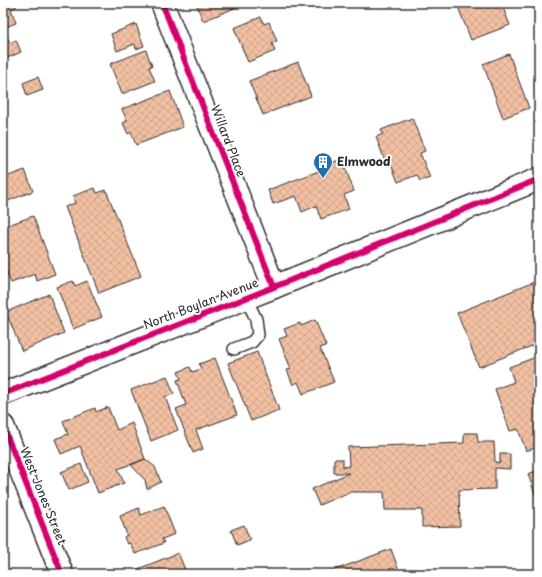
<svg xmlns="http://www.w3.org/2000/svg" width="542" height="577" font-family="'Playpen Sans',sans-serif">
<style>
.building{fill:url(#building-cross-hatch);stroke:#2b2b2b}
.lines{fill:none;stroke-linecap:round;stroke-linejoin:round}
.service-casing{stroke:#2b2b2b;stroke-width:14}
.minor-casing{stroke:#2b2b2b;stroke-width:25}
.tertiary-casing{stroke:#2b2b2b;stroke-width:25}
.path{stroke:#2b2b2b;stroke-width:2.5;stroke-dasharray:3 3;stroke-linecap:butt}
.service{stroke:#fff;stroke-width:11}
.minor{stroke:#fff;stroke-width:22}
.tertiary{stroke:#fff;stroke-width:22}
.cycleway-casing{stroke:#fff;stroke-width:8}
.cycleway{stroke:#d6006c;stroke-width:6}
.labels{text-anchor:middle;stroke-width:3.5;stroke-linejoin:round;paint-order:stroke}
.street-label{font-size:12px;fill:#2b2b2b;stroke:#fff}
.poi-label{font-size:12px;font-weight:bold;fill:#2b2b2b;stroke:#fff;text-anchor:start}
</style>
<defs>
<pattern id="building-cross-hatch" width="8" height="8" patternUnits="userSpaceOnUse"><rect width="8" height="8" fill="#f2c0a2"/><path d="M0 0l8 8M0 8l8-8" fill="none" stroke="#d0a58c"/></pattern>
</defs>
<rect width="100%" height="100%" fill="#fff"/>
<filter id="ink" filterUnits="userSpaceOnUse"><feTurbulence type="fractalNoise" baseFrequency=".025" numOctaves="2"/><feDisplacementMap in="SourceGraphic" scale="8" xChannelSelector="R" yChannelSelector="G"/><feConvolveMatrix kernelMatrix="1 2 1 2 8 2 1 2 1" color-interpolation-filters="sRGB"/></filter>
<g filter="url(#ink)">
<path class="building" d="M3,3H16L17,6L11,9L16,23L3,28Z
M196,3H247L203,21Z
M458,3H501L510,25L471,40L457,4Z
M261,17L264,24L269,22L277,41L272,43L275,51L248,62L234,28Z
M136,24L144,46L136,49L135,44L117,51L111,34Z
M7,37L10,43L16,40L21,52L3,60V38Z
M146,50L152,66L149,67L155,81L122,94L110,64Z
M509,54L529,108L503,118L483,64Z
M298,62L311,96L263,115L249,81Z
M38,77L43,90L27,96L23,83Z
M170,91L183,127L136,145L131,132L128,134L123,123L127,121L122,109Z
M412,118L425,151L420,153L430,178L420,181L417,175L398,182L391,164L387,166L376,137L383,134L381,130Z
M342,159L354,191L344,195L349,209L321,219L316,206L302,212L296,196L273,204L268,190L327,168L326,165Z
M25,170L33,191L3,203V178Z
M95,188L97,193L106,190L141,276L99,293L65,207L75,203L73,196Z
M33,216L55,274L37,281L35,274L11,283L3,263V227Z
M539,280V343L479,367L457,313Z
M73,281L75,286L87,281L102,317L73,329L57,287Z
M49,294L64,333L22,351L6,312Z
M315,320L326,346L320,348L334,382L303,394L298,382L293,385L287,370L291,369L279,339L287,336L284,329L300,323L301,326Z
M257,352L279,410L251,421L228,363Z
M539,356V446L526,451L518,429L510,431L495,389L514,382L509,367Z
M215,358L237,415L196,430L203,449L193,453L176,409L186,405L177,380L181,379L178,372L190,367L192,372L201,369L199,364Z
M167,376L174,394L165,397L178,430L151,441L131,390Z
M108,407L117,430L132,423L145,459L118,469L124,483L98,493L80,446L61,454L55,439L68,434L63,421L95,408L96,412Z
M464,433H477L478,442H494L495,462L500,463V454H510V469L495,468V489L459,490L460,526L422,527V510H385L384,492H350L319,505L312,489L349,473H334V459H343V467L349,466L348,447L464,443Z
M145,459L155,467L161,482L147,489L145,480L131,465Z
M81,464L88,482L69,490L61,472Z
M539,470V506L528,474Z
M164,506L175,534L162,539L164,543L135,554L130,543L127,544L124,537L127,535L120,516L139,508L141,515Z
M244,525L250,540L237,545L231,530Z
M391,549L400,574H324Z
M178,553L187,574H134L133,571Z"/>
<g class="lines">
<defs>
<path id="service" d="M234,349L252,342L258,335L256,319L246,298"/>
<path id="minor" d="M162,3L274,287
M3,426L62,574"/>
<path id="tertiary" d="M3,394L274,287L539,179"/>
</defs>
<use href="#service" class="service-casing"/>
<use href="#minor" class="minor-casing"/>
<use href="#tertiary" class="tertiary-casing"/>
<path class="path" d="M4,370L6,364"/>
<use href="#service" class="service"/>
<use href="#minor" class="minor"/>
<use href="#tertiary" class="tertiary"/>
<defs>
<path id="cycleway" d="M162,3L274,287
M3,394L274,287L539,179
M3,426L62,574"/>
</defs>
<use href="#cycleway" class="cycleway-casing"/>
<use href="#cycleway" class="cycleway"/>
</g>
</g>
<defs>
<symbol id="building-pin" viewBox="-11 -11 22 30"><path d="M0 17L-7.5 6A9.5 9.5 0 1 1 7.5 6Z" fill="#1f6fb2" stroke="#fff"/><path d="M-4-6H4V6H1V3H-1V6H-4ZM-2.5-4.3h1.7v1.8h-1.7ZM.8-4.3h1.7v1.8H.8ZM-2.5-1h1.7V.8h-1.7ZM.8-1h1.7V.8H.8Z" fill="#fff"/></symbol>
</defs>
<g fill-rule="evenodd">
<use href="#building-pin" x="312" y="151" width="22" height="30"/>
</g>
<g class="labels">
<g class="street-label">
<text transform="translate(228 141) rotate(69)" y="4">Willard Place</text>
<text transform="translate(201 304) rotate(-21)" y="4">North Boylan Avenue</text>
<text transform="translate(43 496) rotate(68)" y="4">West Jones Street</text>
</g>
<g class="poi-label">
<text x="337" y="166">Elmwood</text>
</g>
</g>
<rect width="542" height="577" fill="none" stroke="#fff" stroke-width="16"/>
<rect x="8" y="8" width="526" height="561" fill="none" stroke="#2b2b2b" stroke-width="1.5" filter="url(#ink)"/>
</svg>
